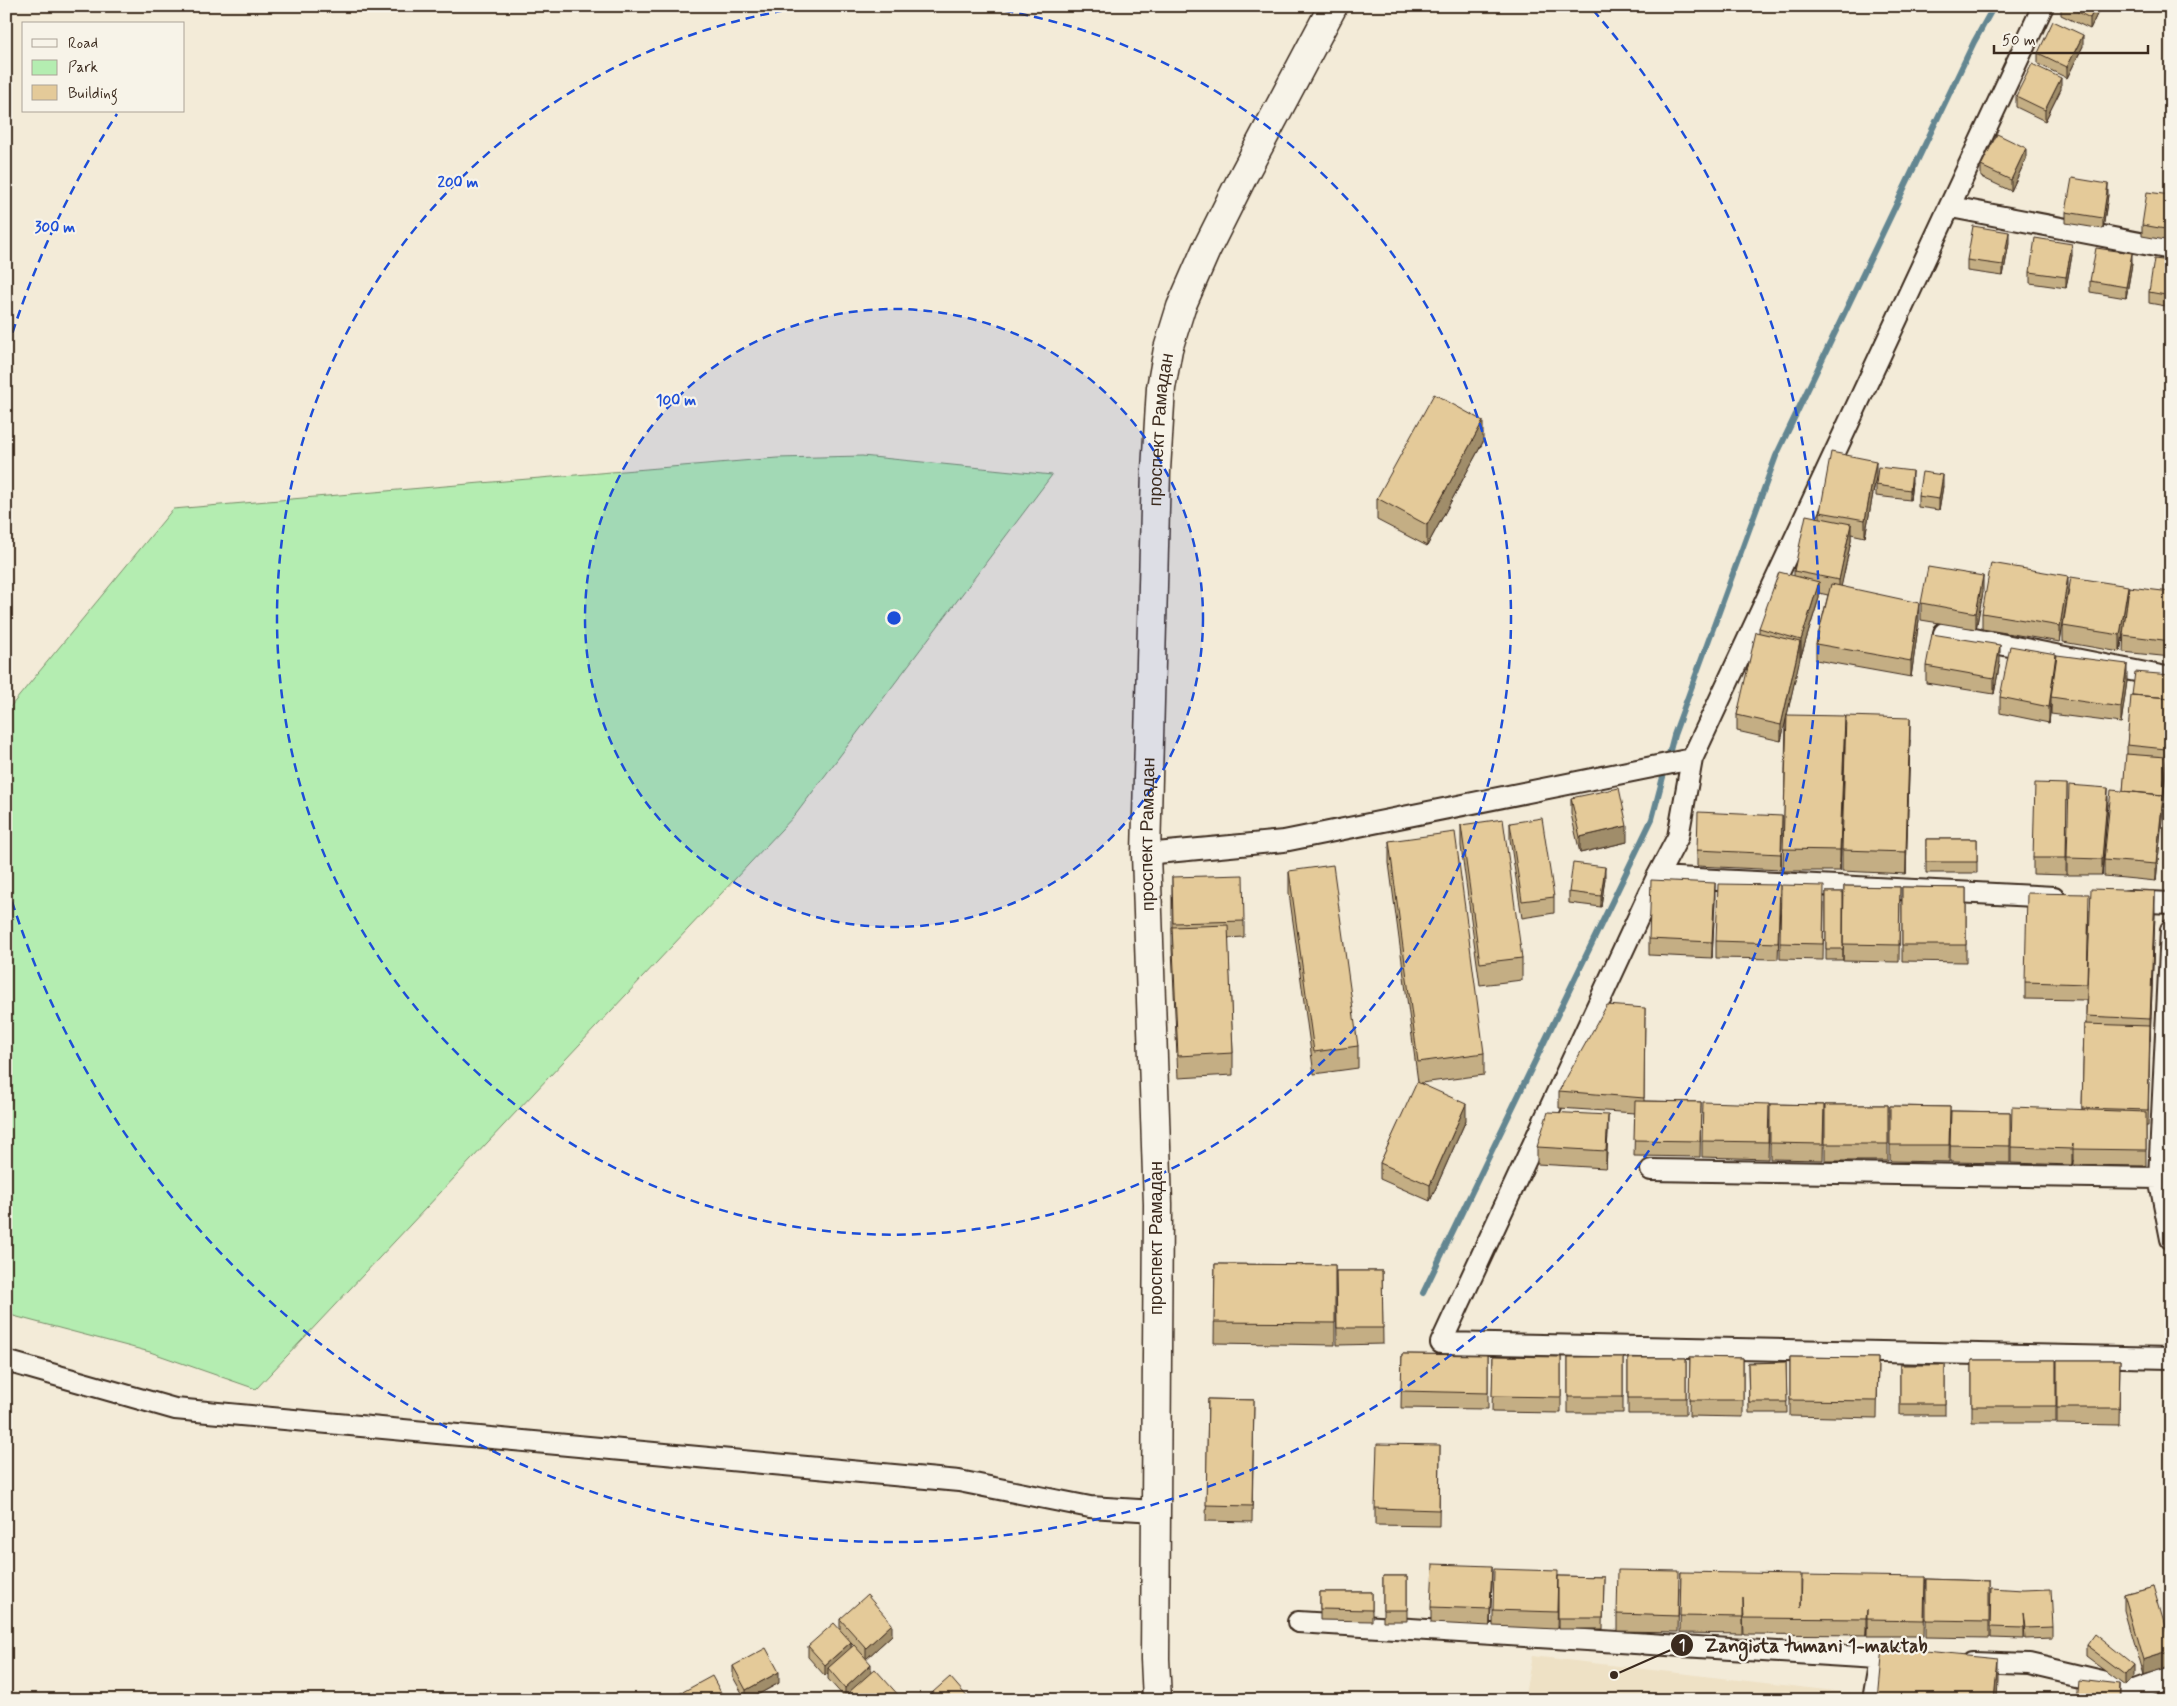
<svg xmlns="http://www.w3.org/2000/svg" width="2177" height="1706" font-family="Mynerve,sans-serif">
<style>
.built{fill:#eee1c5}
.green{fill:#b4edb1;stroke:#788c68}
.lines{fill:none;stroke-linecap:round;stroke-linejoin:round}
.stream{stroke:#638691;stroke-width:6}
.street-casing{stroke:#3b2a1e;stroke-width:24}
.secondary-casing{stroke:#3b2a1e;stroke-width:31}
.street{stroke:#f7f3e8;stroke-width:20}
.secondary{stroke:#f7f3e8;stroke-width:28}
.wall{fill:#c4ae84;stroke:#3b2a1e;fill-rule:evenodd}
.shaded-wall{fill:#a08d6b;stroke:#3b2a1e}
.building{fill:#e4ca99;stroke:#3b2a1e}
.ring{fill:none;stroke:#1d4ed8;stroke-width:2.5;stroke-dasharray:9 6}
.labels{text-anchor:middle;stroke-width:4.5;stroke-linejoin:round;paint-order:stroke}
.street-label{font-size:18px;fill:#3b2a1e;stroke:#f7f3e8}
.centre{fill:#1d4ed8;stroke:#f7f3e8;stroke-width:2.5}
.ring-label{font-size:15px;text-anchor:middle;font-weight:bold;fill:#1d4ed8;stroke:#f7f3e8;stroke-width:4.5;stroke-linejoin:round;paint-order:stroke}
.leader{fill:none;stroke:#3b2a1e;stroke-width:2}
.callout-dot{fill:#3b2a1e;stroke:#f7f3e8;stroke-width:2}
.mark-label{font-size:15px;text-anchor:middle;font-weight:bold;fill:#fff}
.callout-label{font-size:19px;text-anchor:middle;font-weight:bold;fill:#3b2a1e;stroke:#f7f3e8;stroke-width:4.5;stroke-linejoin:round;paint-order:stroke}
</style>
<rect width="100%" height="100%" fill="#f3ebd8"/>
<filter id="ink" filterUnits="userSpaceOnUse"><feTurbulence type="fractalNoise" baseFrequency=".02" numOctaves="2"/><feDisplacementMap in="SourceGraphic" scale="10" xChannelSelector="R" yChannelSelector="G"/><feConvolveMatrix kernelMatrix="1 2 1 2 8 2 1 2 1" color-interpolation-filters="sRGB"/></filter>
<g filter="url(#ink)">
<path class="built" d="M1532,1656L1869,1695L1868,1700H1524Z"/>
<path class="green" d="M862,456L1052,475L796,814L256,1389L150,1352L6,1314V712L173,509L777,458Z"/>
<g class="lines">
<path class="stream" d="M1423,1293L1652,819L1674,735L1776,456L1974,42L1994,6"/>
<defs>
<path id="street" d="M2043,6L1692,759L1678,837L1657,877L1441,1343L2171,1358
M1951,207L2171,249
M1944,633L2171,678
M1146,854L1284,841L1692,759
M1657,877L2054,897
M2128,901L2171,903
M2171,930L2159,1178L2171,1239
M1651,1170L2159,1178
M6,1361L175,1409L959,1481L1090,1507L1155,1511
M1298,1622L1908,1660
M1972,1662L2029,1664L2102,1681L2132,1692L2171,1678
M1873,1700L1880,1659"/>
<g id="secondary">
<path id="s1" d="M1157,1700L1155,1659L1158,1204L1146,854L1156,470L1161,388L1168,349L1181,307L1206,250L1243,176L1333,6"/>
</g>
</defs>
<use href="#street" class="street-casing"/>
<use href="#secondary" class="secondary-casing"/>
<use href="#street" class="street"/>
<use href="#secondary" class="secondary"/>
</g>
<path class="wall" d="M2061,6H2101L2090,29L2061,15Z
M2083,46L2067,78L2038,64V53Z
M2061,89L2045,121L2016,107V96Z
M2026,159L2011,191L1981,177V166Z
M2108,195L2103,229L2066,223V212Z
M2171,195V241L2142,236V225Z
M2009,243L2003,276L1967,271V260Z
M2072,255L2066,288L2030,283V272Z
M2171,261V307L2149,303V292Z
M2132,264L2126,298L2090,292V281Z
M1483,442L1427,546L1377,520V498Z
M1876,477L1865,537L1851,534V541L1841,586L1919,620L1911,677L1816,660V644L1828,595L1819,593V598L1801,656H1800L1787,715L1845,738L1840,871H1783L1786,719L1781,741L1737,731V715L1759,632V628L1794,576V571L1820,518V512Z
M1912,482L1910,500L1876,496V485Z
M1943,486L1939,510L1918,507V496Z
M2068,576L2060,642L1982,629V613Z
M1983,592L1976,629L1921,620V603Z
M2171,592V657L2123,652L2124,630L2120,652L2063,642V626L2128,593Z
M2000,662L1994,694L1926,683V666Z
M2056,664L2127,681L2121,723L2051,714V704L2049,723L2000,713V697Z
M2171,675V717L2156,881L2104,876V860L2123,791L2127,754V745L2132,695Z
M1910,740L1906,874L1842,871V850Z
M2067,784L2066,875L2033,874V858Z
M1571,798L1627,842L1580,853L1571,814Z
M2108,804L2102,875H2067V858Z
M1510,823L1554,897V913L1522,918L1510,839Z
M1461,825L1522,958V980L1480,985L1461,846Z
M1782,833L1781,870L1697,866V850Z
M1926,839H1977V873H1926Z
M1389,841L1484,1053V1075L1421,1083L1466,1120L1430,1201L1380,1179V1163L1418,1082L1389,863Z
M1289,871L1358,1046V1068L1314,1074L1289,893Z
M1172,877L1244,921V937L1228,938L1233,1053V1075L1178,1078L1172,949Z
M1605,878L1601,907L1569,903V892Z
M1844,886L1900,887L1899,962L1843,961Z
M1902,887L1966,888V962L1902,961Z
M1826,892H1843V960H1826Z
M1715,900L1712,958L1649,955V939Z
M1780,902L1778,959L1716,958V941Z
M1824,903L1823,960L1780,959V943Z
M2089,910L2087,982L2155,913L2150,1041L2148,1126H2146V1166L2073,1165V1160L2072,1165L2011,1163V1147L2082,1109L2084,1024H2086V1000L2025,999V982Z
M1645,1008L1644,1101L1701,1102L1700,1157L1634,1156L1635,1113L1559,1108V1091Z
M1770,1104L1824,1105L1823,1160L1770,1159Z
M1825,1105H1888V1161H1825Z
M1890,1106L1950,1107L1949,1162L1890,1161Z
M1951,1111L2010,1112V1163L1950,1162Z
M1769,1120L1768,1159L1702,1157V1141Z
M1608,1132L1606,1168L1537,1164V1147Z
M1215,1264L1335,1265V1345L1214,1343Z
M1336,1271H1382L1383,1344L1337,1345Z
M1402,1354L1488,1355V1409L1401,1408Z
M1493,1356L1561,1357V1413L1492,1412Z
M1568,1357H1623V1413H1568Z
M1690,1357L1743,1358V1417L1689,1416Z
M1790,1357L1878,1358L1877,1418L1790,1416Z
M1628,1358H1686V1414H1628Z
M1972,1360H2056V1422H1972Z
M2057,1360H2120L2119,1425L2057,1424Z
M1786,1362L1787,1413H1749L1748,1363Z
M1900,1365H1945V1415H1900Z
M1208,1399L1254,1400L1252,1522L1206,1521Z
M1440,1445L1439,1526L1375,1525V1508Z
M2169,1486H2171V1508L2169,1503Z
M1681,1572L1801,1608L1925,1577L1924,1636H1867V1627L1866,1635L1744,1634L1743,1614V1634L1680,1633Z
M1383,1576H1407V1621H1383Z
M1558,1576L1604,1577L1603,1629H1558Z
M1926,1579L1989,1581V1638L1926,1637Z
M1492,1582L1490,1626L1431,1623V1607Z
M2153,1586L2143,1676L2124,1610V1594Z
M1558,1587L1557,1629L1493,1626V1610Z
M1679,1587L1678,1632L1617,1631V1614Z
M1991,1588L2053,1627V1638L2025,1639L2024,1626V1639L1990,1638Z
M1320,1592H1372V1621L1320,1620Z
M840,1619L892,1635L866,1659L871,1673L901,1700H848V1695L845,1698L828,1679V1673L825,1676L808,1657V1646L840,1629ZM851,1642L854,1645L851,1648Z
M2086,1645L2134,1677L2126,1686L2086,1656Z
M733,1666L779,1683L748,1700H746L733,1677Z"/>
<path class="shaded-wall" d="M2096,6H2101L2090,29V18Z
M2083,35V46L2067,78V67Z
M2061,78V89L2045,121V110Z
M2026,148V159L2011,191V180Z
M2108,184V195L2103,229V218Z
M2009,232V243L2003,276V265Z
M2072,244V255L2066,288V277Z
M2132,253V264L2126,298V287Z
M1483,421V442L1427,546V525Z
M1876,461V477L1865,537V520Z
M1912,471V482L1910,500V490Z
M1943,475V486L1939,510V499Z
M1851,524V541L1839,597V580Z
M1983,576V592L1976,629V613Z
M2068,576V592L2060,642V626Z
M1819,582V598L1801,656V640Z
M2128,586V602L2120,652V635Z
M1919,603V620L1911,677V661Z
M1800,642V658L1781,741V725Z
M2000,645V662L1994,694V678Z
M2056,654V671L2051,697V704L2049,723V707Z
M2127,664V681L2121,723V707Z
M2171,701V717L2166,765V749Z
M1845,716V738L1840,871V850Z
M1910,718V740L1906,874V852Z
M2166,757V768L2163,808V797Z
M2108,788V804L2102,875V859Z
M2163,795V811L2156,881V864Z
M1782,816V833L1781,870V854Z
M1627,826V842L1580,853V837Z
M1605,867V878L1601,907V896Z
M1715,883V900L1712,958V942Z
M2155,891V913L2150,1041V1019Z
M1466,1104V1120L1430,1201V1185Z
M1608,1115V1132L1606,1168V1151Z
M2073,1144V1160L2072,1165V1149Z
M1492,1566V1582L1490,1626V1609Z
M1867,1610V1627L1866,1635V1619Z
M892,1624V1635L866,1659V1648Z
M851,1642V1653L828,1668V1673L825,1676V1665Z
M2171,1651V1668L2143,1676V1660Z
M1998,1658V1680L1997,1700H1994Z
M871,1664V1675L848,1693V1695L845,1698V1688Z
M2134,1666V1677L2126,1686V1675Z
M779,1672V1683L748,1700H746V1690Z
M2120,1684V1700H2119Z"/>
<path class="building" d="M2066,6H2096L2090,18Z
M2053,21L2083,35L2067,67L2038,53Z
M2032,64L2061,78L2045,110L2016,96Z
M1997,134L2026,148L2011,180L1981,166Z
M2072,178L2108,184L2103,218L2066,212Z
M2147,192L2171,195V230L2142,225Z
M1973,226L2009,232L2003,265L1967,260Z
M2035,238L2072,244L2066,277L2030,272Z
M2096,248L2132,253L2126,287L2090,281Z
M2154,259L2171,261V296L2149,292Z
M1434,394L1483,421L1427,525L1377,498Z
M1831,452L1876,461L1865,520L1820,512Z
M1878,467L1912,471L1910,490L1876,485Z
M1922,472L1943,475L1939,499L1918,496Z
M1806,515L1851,524L1839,580L1794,571Z
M1991,563L2068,576L2060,626L1982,613Z
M1928,567L1983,576L1976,613L1921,603Z
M1779,572L1819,582L1801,640L1759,628Z
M2071,577L2128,586L2120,635L2063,626Z
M1831,584L1919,603L1911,661L1816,644Z
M2129,587L2171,592V641L2123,635Z
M1756,632L1800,642L1781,725L1737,715Z
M1932,634L2000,645L1994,678L1926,666Z
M2010,646L2056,654L2049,707L2000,697Z
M2057,655L2127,664L2121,707L2051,697Z
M2135,672L2171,675V698L2132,695Z
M2131,695L2171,698L2166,749L2127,745Z
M1787,715L1845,716L1840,850L1783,849Z
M1846,716L1910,718L1906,852L1842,850Z
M2126,754L2166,757L2163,797V795L2123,791Z
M2035,783L2067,784L2066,858H2033Z
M2069,785L2108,788L2102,859L2067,858Z
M1619,788L1627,826L1580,837L1571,798Z
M2111,790L2163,795L2156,864L2104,860Z
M1698,812L1782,816L1781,854L1697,850Z
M1542,818L1554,897L1522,901L1510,823Z
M1503,819L1522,958L1480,963L1461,825Z
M1455,832L1484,1053L1418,1062L1389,841Z
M1926,839H1977V862H1926Z
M1573,863L1605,867L1601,896L1569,892Z
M1333,865L1358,1046L1314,1052L1289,871Z
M1243,875L1244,921L1173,923L1172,877Z
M1651,880L1715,883L1712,942L1649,939Z
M1718,884L1780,885L1778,943L1716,941Z
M1781,885L1824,886L1823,944L1780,943Z
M1844,886L1900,887L1899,945L1843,944Z
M1902,887L1966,888V945H1902Z
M2091,889L2155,891L2150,1019L2086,1016Z
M1826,892H1843V949H1826Z
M2027,893L2089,894L2087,984L2025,982Z
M1228,925L1233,1053L1178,1056L1172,927Z
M1607,1005L1645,1008L1644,1098L1559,1091Z
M2084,1024L2150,1026L2148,1110L2082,1108Z
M1417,1082L1466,1104L1430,1185L1380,1163Z
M1635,1101L1701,1102L1700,1141L1634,1140Z
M1703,1102L1769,1104L1768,1142L1702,1141Z
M1770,1104L1824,1105L1823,1144L1770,1143Z
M1825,1105H1888V1144H1825Z
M1890,1106L1950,1107L1949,1145H1890Z
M2012,1107L2146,1112V1150L2073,1149V1144L2072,1149L2011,1147Z
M1951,1111L2010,1112V1146L1950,1145Z
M1548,1112L1608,1115L1606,1151L1537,1147Z
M1215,1264L1335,1265V1323L1214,1322Z
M1336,1271H1382L1383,1328H1337Z
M1402,1354L1488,1355V1393L1401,1391Z
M1493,1356L1561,1357V1397L1492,1396Z
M1568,1357H1623V1397H1568Z
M1690,1357L1743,1358V1400H1689Z
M1790,1357L1878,1358L1877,1401L1790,1400Z
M1628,1358H1686V1398H1628Z
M1972,1360H2056V1406H1972Z
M2057,1360H2120L2119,1408H2057Z
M1786,1362L1787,1402H1749L1748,1363Z
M1900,1365H1945V1404H1900Z
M1208,1399L1254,1400L1252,1506L1206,1505Z
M1377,1444L1440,1445L1439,1510L1375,1508Z
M1433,1564L1492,1566L1490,1609L1431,1607Z
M1494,1569L1558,1571L1557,1612L1493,1610Z
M1618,1570L1679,1571L1678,1616L1617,1614Z
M1681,1572L1801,1574V1608L1802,1575L1925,1577L1924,1620L1867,1619V1610L1866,1619L1744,1618L1743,1598V1617L1680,1616Z
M1383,1576H1407V1610H1383Z
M1558,1576L1604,1577L1603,1618H1558Z
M1926,1579L1989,1581V1621L1926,1620Z
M2153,1586L2171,1648V1651L2143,1660L2124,1594Z
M1991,1588L2023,1590L2051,1589L2053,1627L2025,1628L2023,1612L2024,1628L1990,1627Z
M1320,1592H1372V1610L1320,1609Z
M867,1595L892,1624L866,1648L840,1619Z
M834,1623L851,1642L825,1665L808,1646Z
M2094,1634L2134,1666L2126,1675L2086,1645Z
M854,1645L871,1664L845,1688L828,1668Z
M1883,1647L1998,1658L1994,1700H1878Z
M766,1648L779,1672L746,1690L733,1666Z
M875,1669L901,1698L899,1700H855L848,1693Z
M712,1676L725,1700H682L679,1694Z
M950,1677L970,1700H924Z
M2078,1679L2120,1684L2119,1700H2076Z"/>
</g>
<circle cx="894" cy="618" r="309" fill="#1d4ed8" fill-opacity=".12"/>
<g class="ring">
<circle cx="894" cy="618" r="309"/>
<path d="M975 6A617 617 0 1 1 813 6"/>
<path d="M8 347A926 926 0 0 1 117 114M1593 10A926 926 0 1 1 8 889"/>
</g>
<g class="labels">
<g class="street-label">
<text dy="6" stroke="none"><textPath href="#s1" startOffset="1271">проспект Рамадан</textPath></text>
<text dy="6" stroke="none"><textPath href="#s1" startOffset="866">проспект Рамадан</textPath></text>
<text transform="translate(1156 1238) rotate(-90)" y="6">проспект Рамадан</text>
</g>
</g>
<circle cx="894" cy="618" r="8" class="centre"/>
<g class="ring-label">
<text x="458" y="187">200 m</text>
<text x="55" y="232">300 m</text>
<text x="676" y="405">100 m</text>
</g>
<path class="leader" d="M1614 1675L1682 1645"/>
<g class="callout-dot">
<circle cx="1614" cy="1675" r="5"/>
<circle cx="1682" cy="1645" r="12"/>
</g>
<g class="mark-label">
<text x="1682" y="1650">1</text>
</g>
<g class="callout-label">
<text x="1816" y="1652">Zangiota tumani 1-maktab</text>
</g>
<rect width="2177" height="1706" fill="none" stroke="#f7f3e8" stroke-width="25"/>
<rect x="12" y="12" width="2152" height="1681" fill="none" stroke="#3b2a1e" stroke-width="2" filter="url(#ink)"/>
<rect x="22" y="22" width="162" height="90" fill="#f7f3e8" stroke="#aca397"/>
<rect x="32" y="39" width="25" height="8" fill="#f7f3e8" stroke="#aca397"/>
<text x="68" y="48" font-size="15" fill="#3b2a1e">Road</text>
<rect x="32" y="60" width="25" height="15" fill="#b4edb1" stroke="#aca397"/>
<text x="68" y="72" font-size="15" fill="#3b2a1e">Park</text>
<rect x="32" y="85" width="25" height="15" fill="#e4ca99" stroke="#aca397"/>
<text x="68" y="98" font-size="15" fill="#3b2a1e">Building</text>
<path d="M1994 45v8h154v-8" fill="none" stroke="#3b2a1e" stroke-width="2.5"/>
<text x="2002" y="45" font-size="15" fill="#3b2a1e" stroke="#f7f3e8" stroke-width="4" paint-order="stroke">50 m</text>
</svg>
